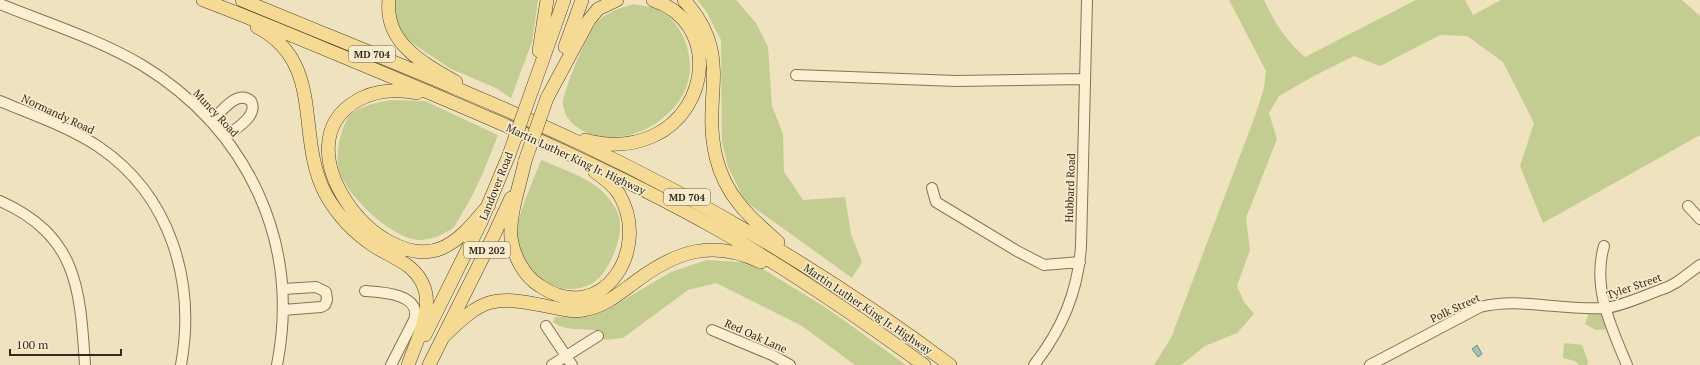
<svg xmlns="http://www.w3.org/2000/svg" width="1700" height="365" font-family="'PT Serif',serif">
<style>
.green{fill:#c3cd92}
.water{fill:#a1c0b8;stroke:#698e86}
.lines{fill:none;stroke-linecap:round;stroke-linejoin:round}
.minor-casing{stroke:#877256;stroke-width:12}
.major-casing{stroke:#54402b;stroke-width:14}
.minor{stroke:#faefd1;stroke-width:10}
.major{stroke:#f4da93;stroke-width:13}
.major-bridge-casing{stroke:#54402b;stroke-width:14;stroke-linecap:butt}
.major-bridge{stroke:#f4da93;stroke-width:13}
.labels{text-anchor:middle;stroke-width:3.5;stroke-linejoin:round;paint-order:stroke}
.shield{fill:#f6eccd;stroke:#706450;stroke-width:1}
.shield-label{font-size:10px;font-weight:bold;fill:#36291b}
.street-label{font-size:11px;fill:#36291b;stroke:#f6eccd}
</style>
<rect width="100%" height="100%" fill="#efe2be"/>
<path class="green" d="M396,0H538L532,42L511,98L496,88L451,69L409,41L397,26L394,9Z
M697,0H736L756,23L768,47L772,106L783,134L784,172L803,200L845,197L851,234L862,262L852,278L745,201L728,167L722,142L721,40L706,11Z
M1229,0H1264C1274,21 1286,42 1305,57L1416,0H1465L1473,15L1501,0H1682L1700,16V135L1543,223L1520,166L1534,123L1503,62L1467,36L1440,35L1380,66L1354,56L1312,77L1279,96L1269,113L1277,139L1246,218L1250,250L1237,286L1244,302L1254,314L1237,333L1205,346L1181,365H1154L1171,338L1255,116L1264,88L1266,71Z
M634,4C641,6 651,6 657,9C684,22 697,60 686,88C675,115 644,136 615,137C605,137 592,136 583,131C572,124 566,119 563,106C561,95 589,29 598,21C609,11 620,8 634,4Z
M392,100L425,101L498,135C487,163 477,190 461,215C459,219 456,225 453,228C442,235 432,240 419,240C393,239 346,196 339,170C336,158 338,144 342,131C344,126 347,117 352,113C364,105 378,102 392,100Z
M541,160C558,167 591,179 603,192C608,197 616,207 618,214C626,233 609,275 591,284C557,302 521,269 517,236C515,219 535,177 541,160Z
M707,260L753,263L828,309L906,365H855L802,326L716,283L688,290L623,338L604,340L595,330C581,329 565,331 553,322L555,317H588L612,307L671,272Z
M1594,310L1605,314L1610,329L1596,330L1585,324L1589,312Z
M1564,343L1582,345L1588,361L1587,365H1579L1575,361L1563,358Z"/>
<path class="water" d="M1477,345L1482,354L1478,357L1472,349Z"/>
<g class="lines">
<defs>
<path id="minor" d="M0,4C47,23 98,39 142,65C248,130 301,242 277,365
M796,75L956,81L1085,79
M0,101C33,115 69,127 99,147C171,196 196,282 181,365
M211,122C221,112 237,89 251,101C259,116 235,129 225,137
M932,188L936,202L1017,251L1044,265L1080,262
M0,201C78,236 80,289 85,365
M1688,206L1700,219
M1604,246C1592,287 1611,327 1627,365
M283,289L316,287L326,292L327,300L325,305L321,307L283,310
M365,291C381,292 423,294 414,320L391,365
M546,326L572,365
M712,330L772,355L790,365
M552,365L598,336
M1034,365C1062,329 1078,292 1081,246L1087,0
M1370,365L1480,307C1520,297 1563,311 1604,308C1619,308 1653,292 1668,287L1677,282L1700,265"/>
<path id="major" d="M203,0C267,24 329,51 392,77C502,123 612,170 717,229C788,269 858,317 924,365
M242,0C355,47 471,92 582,144C712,206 835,279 950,365
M389,0C384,43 424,64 456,82
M684,0C735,56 701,95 716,157C725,195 749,217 778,242
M257,27C326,63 295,135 325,193C337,215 353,232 374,246C392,258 415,263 424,287C433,311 416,342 408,365
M565,47L582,0
M539,51L547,0
M532,90L564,0
M417,93C398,89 376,90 358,100C278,145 378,275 442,248C462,239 475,221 489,205
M547,98L589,20L598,9L617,0
M585,140C607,146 631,146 653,136C711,110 719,22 653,0
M525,161C520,185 509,214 511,238C514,257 524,276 540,286C602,328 652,249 619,194C613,185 604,178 595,172
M425,335L481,222L509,155
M444,336C483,298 493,295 546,306C560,309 574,313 588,309C606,305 620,293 635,282C676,251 712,239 761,262
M429,365L493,237L511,198"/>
</defs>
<use href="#minor" class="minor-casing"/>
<use href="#major" class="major-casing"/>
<use href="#minor" class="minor"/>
<use href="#major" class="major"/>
<defs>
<path id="major-bridge" d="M509,155L532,90
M525,161L547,98"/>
</defs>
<use href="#major-bridge" class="major-bridge-casing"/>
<use href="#major-bridge" class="major-bridge"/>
</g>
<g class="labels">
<g class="shield">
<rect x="349" y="46" width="46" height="16" rx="3"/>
<rect x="664" y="189" width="46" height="16" rx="3"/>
<rect x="464" y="242" width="46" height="16" rx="3"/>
</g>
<g class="shield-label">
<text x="372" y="58">MD 704</text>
<text x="687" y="201">MD 704</text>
<text x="487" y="254">MD 202</text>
</g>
<g class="street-label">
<text transform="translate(216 113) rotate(47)" y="4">Muncy Road</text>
<text transform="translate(58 114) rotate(25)" y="4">Normandy Road</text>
<text transform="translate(576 159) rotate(25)" y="4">Martin Luther King Jr. Highway</text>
<text transform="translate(496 186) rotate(-68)" y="4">Landover Road</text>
<text transform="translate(1070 188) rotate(-88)" y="4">Hubbard Road</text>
<text transform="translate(1634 286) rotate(-19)" y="4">Tyler Street</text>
<text transform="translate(1455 308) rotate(-25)" y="4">Polk Street</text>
<text transform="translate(868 309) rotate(34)" y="4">Martin Luther King Jr. Highway</text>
<text transform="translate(756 336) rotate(24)" y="4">Red Oak Lane</text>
</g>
</g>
<path d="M10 349v6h111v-6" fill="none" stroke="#36291b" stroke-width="2"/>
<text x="16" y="349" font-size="12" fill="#36291b" stroke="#f6eccd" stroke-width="3" paint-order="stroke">100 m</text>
</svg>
